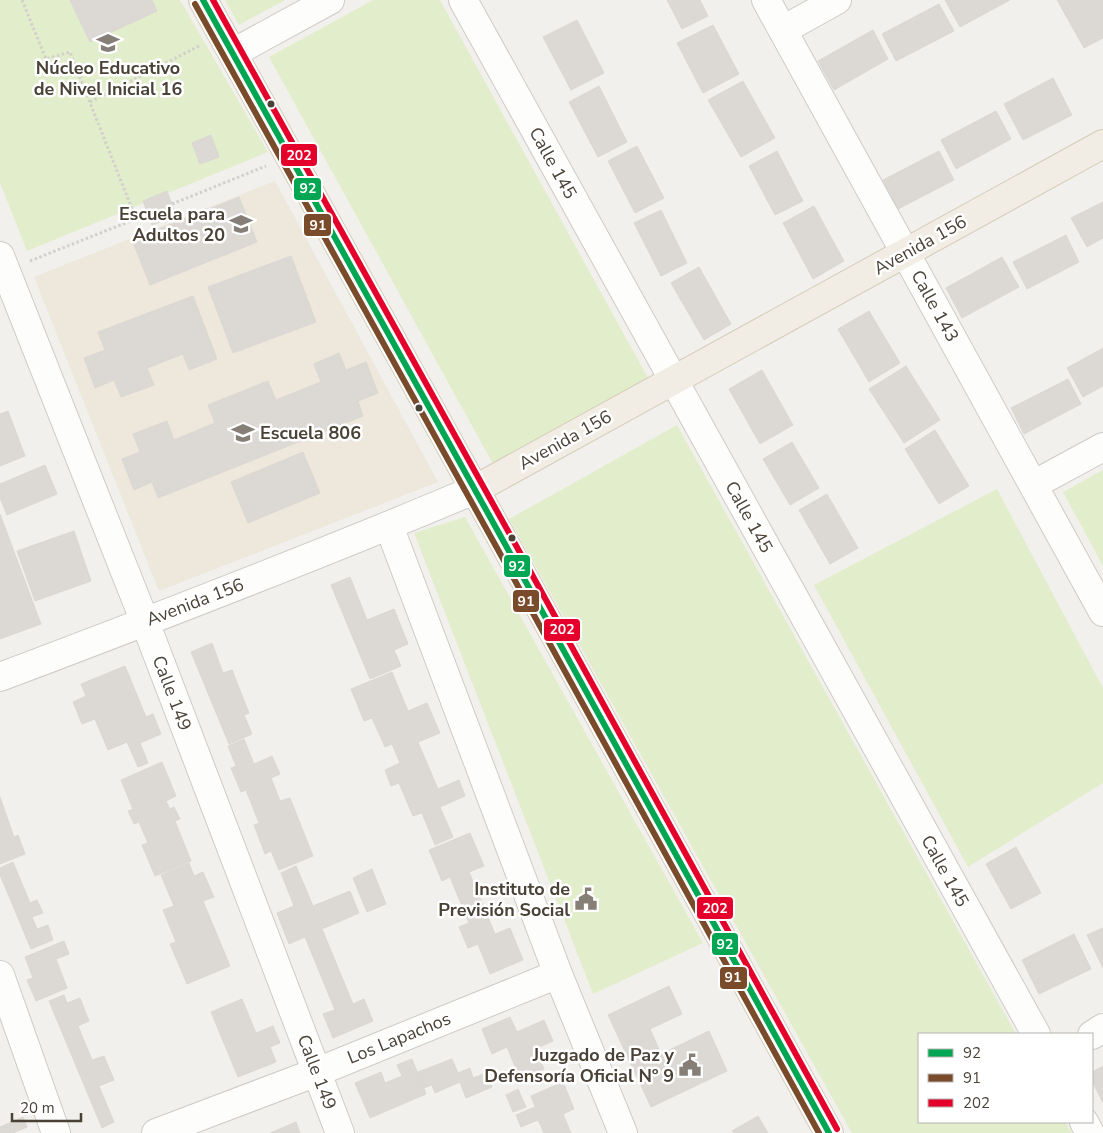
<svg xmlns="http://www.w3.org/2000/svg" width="1103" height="1133" font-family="'Nunito Sans',sans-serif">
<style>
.education{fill:#ede7dc}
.green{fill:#e2edcc}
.building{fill:#dcd9d5;stroke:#dbd7d2}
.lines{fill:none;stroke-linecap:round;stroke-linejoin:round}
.minor-casing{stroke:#cecbc7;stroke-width:30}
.major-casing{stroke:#d5cbb9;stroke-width:30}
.path{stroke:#d2d0cb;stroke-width:3;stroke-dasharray:2.5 2.5;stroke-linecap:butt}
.minor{stroke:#fdfdfc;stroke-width:28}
.major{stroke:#f2ede4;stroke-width:28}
.bus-1-casing{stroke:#fff;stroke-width:10}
.bus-2-casing{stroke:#fff;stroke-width:10}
.bus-3-casing{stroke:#fff;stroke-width:10}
.bus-1{stroke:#00a651;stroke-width:6}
.bus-2{stroke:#7a4b2a;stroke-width:6}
.bus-3{stroke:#e4002b;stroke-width:6}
.bus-dot{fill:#4a4237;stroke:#fff;stroke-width:2}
.labels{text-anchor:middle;stroke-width:5;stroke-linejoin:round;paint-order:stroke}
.poi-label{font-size:18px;font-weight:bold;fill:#4a4237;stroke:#fff;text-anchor:end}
.street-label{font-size:18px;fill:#4a4237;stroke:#fff}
.line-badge{stroke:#fff;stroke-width:2}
.badge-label{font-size:14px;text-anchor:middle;font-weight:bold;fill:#fff}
</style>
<rect width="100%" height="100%" fill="#f2f0ed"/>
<path class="education" d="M275,181L438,482L159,591L34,277Z"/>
<path class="green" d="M0,0H180L268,152L27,251L0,183Z
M225,0H285L239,25Z
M373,0H440L648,378L493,464L269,57Z
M677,425L1016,1034H919V1122H1065L1072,1133H852L509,519Z
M1103,470V566L1063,492Z
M997,489L1103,688V783L968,867L814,585Z
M465,517L703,943L593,994L414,533Z"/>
<path class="building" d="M70,0H152L157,11L90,42Z
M667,0H700L708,16L682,29Z
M945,0H1010L960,27Z
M1057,0H1103V38L1084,48Z
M939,4L954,31L896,61L882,34Z
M577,20L604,73L571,90L543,37Z
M713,25L739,74L703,93L677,43Z
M873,30L888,59L834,90L818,61Z
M1053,78L1072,115L1023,140L1004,104Z
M743,81L775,138L741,157L708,100Z
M599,86L627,142L598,157L569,102Z
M996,111L1011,139L956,169L941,140Z
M211,135L219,157L200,164L192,143Z
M637,146L664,198L635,213L608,161Z
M777,151L803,201L775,215L749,166Z
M939,151L954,180L898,209L883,180Z
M167,191L176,216L152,225L143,201Z
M239,197L257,242L150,285L132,240Z
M1103,202V238L1087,247L1071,218Z
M814,206L844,261L813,279L783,223Z
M661,210L687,263L661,276L634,223Z
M1066,235L1079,262L1027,289L1013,262Z
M291,256L316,322L233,353L208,287Z
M1002,257L1019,287L962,318L946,288Z
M699,267L731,324L704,340L671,283Z
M193,296L217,359L189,370L183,354L147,368L154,385L121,397L114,380L95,388L84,358L105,350L98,332Z
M869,311L900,363L869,382L838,329Z
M1103,348V386L1083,397L1067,368Z
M339,353L346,370L366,362L378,393L358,401L363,416L158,498L152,482L134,490L122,459L140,452L133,434L167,421L174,440L215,423L208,405L268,381L276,400L321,382L314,364Z
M906,366L940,420L904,443L869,389Z
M762,370L793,425L760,444L729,389Z
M1068,379L1081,404L1024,434L1011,408Z
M8,411L25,456L0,466V414Z
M935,430L969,486L939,504L905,449Z
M792,442L819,488L790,505L763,459Z
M303,452L320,493L248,523L231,482Z
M45,465L57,494L7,515L0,498V484Z
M827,494L858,548L830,564L799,510Z
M0,514L41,624L0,639Z
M74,531L91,581L35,601L17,551Z
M350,577L367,620L394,609L408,644L394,650L401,666L370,679L331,585Z
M212,643L223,673L232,670L249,713L244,715L252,734L229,744L191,652Z
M125,666L146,717L153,714L161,734L140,743L148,763L138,767L127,742L108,750L95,719L82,724L73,702L86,696L81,684Z
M392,672L408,711L427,703L440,733L418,742L438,789L459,780L465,796L440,807L453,837L435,845L422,813L413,816L399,783L391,786L385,770L400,763L392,744L385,747L372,718L364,721L351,689Z
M244,739L254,764L272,756L280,774L271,778L280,801L290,798L313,856L279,870L271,851L265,854L254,825L259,823L246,790L241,792L231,768L236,766L228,746Z
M162,762L176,796L166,801L170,809L174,807L180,819L175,821L191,861L155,876L142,845L148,843L139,822L134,824L128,811L133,809L121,780Z
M0,797L14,837L18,835L25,854L0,864Z
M470,833L484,866L469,872L495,934L510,928L523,960L490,974L478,944L468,948L459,927L469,923L450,877L442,881L429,850Z
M1016,847L1041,893L1011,909L986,864Z
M13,862L30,903L37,900L43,913L32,917L37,929L48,925L53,940L31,949L0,875V868Z
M189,863L194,876L203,872L214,897L203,901L230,966L187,984L170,944L176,942L163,910L174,906L161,875Z
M296,866L313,906L350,891L359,913L322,929L353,1004L364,999L373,1021L333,1038L323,1014L335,1010L305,937L289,944L277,913L294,906L281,873Z
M372,869L386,904L367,912L353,878Z
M1103,928V968L1087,935Z
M1074,934L1091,969L1039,994L1022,960Z
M64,941L69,954L56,959L67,988L36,1001L27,980L33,978L25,957Z
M669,986L682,1014L650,1029L661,1054L709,1031L727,1071L651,1107L608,1015Z
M64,995L67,1003L80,998L89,1021L78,1026L92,1060L104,1056L114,1080L99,1086L114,1122L102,1128L49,1001Z
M242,999L256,1033L273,1026L280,1043L270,1047L276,1062L238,1077L211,1012Z
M510,1017L517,1032L544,1020L553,1041L535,1049L544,1069L520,1079L507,1047L492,1054L482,1029Z
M412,1059L426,1094L370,1118L355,1083L381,1072L385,1083L402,1076L397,1065Z
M452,1059L458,1073L470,1068L473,1078L486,1073L492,1087L466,1098L460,1082L435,1093L432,1085L424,1088L418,1072Z
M1103,1066V1103L1092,1081V1072Z
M563,1082L574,1109L563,1114L571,1133H544L538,1120L521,1127L516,1115L535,1107L531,1096Z
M518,1089L526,1107L513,1112L506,1095Z
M758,1116L768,1133H734L732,1131Z
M23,1117L27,1127L13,1133H0V1127Z
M296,1122L300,1133H270Z"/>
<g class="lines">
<defs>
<path id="minor" d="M463,0L1036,1034
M766,0L1103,612
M783,30L837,0
M233,53L330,0
M0,256L145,622L340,1133
M1033,485L1103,447
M389,526L558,974L623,1133
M0,677C159,617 318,556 474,490
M0,975L56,1133
M1092,1035L1103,1028
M1084,1122L1090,1133
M156,1133L317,1072L558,974"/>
<path id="major" d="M203,0L505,544L829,1133
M474,490L1103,144"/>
</defs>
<use href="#minor" class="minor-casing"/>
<use href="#major" class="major-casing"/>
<path class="path" d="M22,0L46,59L70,52L136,219
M90,102L199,46
M172,204L266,166
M30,261L148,214"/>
<use href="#minor" class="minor"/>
<use href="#major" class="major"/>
<defs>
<path id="bus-1" d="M203,0L505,544L829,1133"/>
<path id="bus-2" d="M195,4L497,548L819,1133"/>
<path id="bus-3" d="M213,0L513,540L837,1129"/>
</defs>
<use href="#bus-1" class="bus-1-casing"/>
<use href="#bus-2" class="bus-2-casing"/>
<use href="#bus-3" class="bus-3-casing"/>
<use href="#bus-1" class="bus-1"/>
<use href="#bus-2" class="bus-2"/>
<use href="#bus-3" class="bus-3"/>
</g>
<defs>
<symbol id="school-bare" viewBox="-9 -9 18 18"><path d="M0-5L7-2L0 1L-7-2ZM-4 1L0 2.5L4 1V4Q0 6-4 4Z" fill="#857f77" stroke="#fff" stroke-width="2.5" paint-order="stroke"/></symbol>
<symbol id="civic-bare" viewBox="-9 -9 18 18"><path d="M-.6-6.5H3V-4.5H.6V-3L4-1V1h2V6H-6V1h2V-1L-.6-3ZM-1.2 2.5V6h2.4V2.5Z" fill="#857f77" stroke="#fff" stroke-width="2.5" paint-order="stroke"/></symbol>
</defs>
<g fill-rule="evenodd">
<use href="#school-bare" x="92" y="27" width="32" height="32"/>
<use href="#school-bare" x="225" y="208" width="32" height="32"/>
<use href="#school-bare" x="227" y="417" width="32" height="32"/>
<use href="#civic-bare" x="570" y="883" width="32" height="32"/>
<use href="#civic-bare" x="674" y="1049" width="32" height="32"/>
</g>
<g class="bus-dot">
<circle cx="271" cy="104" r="4.5"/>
<circle cx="419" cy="408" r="4.5"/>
<circle cx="512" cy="538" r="4.5"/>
</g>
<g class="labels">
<g class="poi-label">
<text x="108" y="74" text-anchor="middle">Núcleo Educativo<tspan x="108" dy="21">de Nivel Inicial 16</tspan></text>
<text x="225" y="220">Escuela para<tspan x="225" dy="21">Adultos 20</tspan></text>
<text x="260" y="439" text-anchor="start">Escuela 806</text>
<text x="570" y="895">Instituto de<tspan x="570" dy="21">Previsión Social</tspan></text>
<text x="674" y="1061">Juzgado de Paz y<tspan x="674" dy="21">Defensoría Oficial Nº 9</tspan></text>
</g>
<g class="street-label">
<text transform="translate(553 163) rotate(61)" y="6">Calle 145</text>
<text transform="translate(920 245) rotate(-29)" y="6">Avenida 156</text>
<text transform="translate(935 306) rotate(61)" y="6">Calle 143</text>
<text transform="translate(565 440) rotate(-29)" y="6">Avenida 156</text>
<text transform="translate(749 517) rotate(61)" y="6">Calle 145</text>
<text transform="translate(195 602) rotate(-21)" y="6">Avenida 156</text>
<text transform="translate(172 693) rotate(69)" y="6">Calle 149</text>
<text transform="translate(945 871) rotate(61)" y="6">Calle 145</text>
<text transform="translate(399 1038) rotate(-22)" y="6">Los Lapachos</text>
<text transform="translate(317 1072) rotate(69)" y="6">Calle 149</text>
</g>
</g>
<g class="line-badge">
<rect x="280" y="143" width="38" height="24" rx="5" fill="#e4002b"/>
<rect x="293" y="177" width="29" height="24" rx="5" fill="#00a651"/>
<rect x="303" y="213" width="29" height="24" rx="5" fill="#7a4b2a"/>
<rect x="503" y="554" width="28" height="24" rx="5" fill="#00a651"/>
<rect x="512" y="589" width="28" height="24" rx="5" fill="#7a4b2a"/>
<rect x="543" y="618" width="38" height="24" rx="5" fill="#e4002b"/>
<rect x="696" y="896" width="38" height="24" rx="5" fill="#e4002b"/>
<rect x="711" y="932" width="28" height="24" rx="5" fill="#00a651"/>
<rect x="719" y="966" width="29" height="24" rx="5" fill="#7a4b2a"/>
</g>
<g class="badge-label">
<text x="299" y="160">202</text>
<text x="308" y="193">92</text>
<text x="318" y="230">91</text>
<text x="517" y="571">92</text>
<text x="526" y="606">91</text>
<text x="562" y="634">202</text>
<text x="715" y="913">202</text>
<text x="725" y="949">92</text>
<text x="733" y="982">91</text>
</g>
<rect x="918" y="1033" width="175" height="90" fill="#ffffff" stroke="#b7b3af"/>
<rect x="928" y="1049" width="25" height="8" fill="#00a651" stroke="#b7b3af"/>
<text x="963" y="1058" font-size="15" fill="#4a4237">92</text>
<rect x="928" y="1074" width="25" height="8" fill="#7a4b2a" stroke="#b7b3af"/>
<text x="963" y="1083" font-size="15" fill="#4a4237">91</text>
<rect x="928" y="1099" width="25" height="8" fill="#e4002b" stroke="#b7b3af"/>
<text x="963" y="1108" font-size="15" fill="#4a4237">202</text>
<path d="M12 1113v8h69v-8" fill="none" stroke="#4a4237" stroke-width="2.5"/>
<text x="20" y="1113" font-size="15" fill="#4a4237" stroke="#ffffff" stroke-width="4" paint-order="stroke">20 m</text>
</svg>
